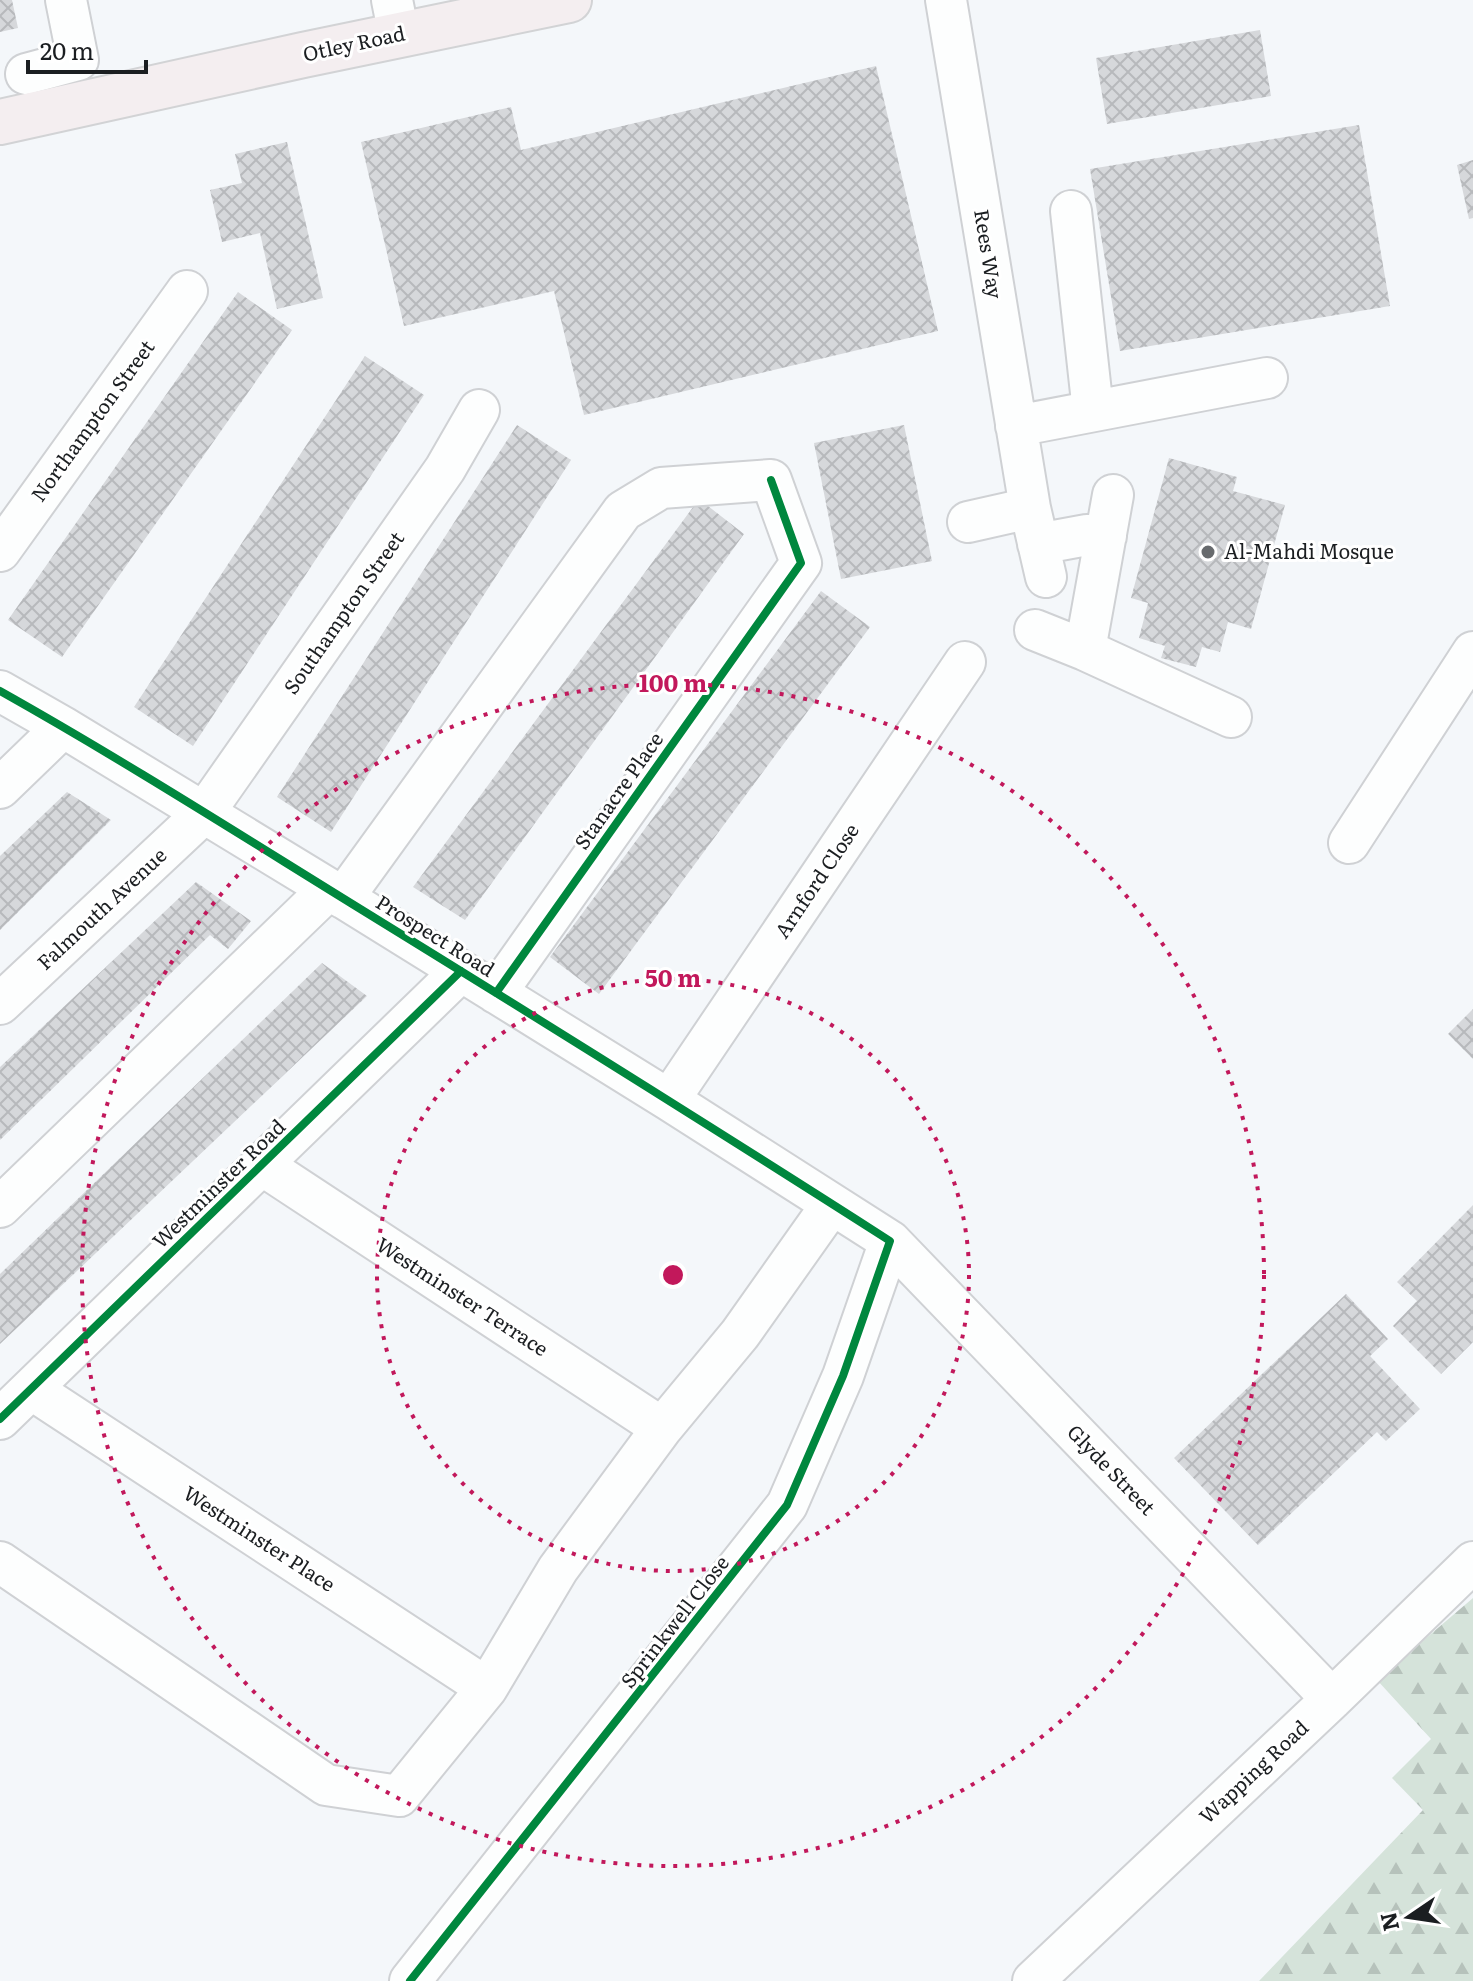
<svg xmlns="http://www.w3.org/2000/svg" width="1473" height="1981" font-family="Literata,serif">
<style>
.forest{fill:url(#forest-firs)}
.building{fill:url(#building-cross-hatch)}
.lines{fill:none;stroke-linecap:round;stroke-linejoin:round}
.minor-casing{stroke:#cfd1d4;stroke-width:44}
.major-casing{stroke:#d2d3d5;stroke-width:48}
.minor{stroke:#fdfefe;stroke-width:40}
.major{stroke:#f4eef0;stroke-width:44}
.cycleway-casing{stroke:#fff;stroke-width:13}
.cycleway{stroke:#00873e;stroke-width:8}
.ring{fill:none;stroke:#c2185b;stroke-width:4;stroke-dasharray:4 8}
.poi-dot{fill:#676a6d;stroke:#fff;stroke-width:3}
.labels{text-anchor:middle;stroke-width:6;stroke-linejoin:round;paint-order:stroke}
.street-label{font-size:20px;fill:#1b1e21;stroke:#fff}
.poi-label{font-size:20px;fill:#1b1e21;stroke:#fff;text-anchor:start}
.centre{fill:#c2185b;stroke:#fff;stroke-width:4}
.ring-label{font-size:24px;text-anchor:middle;font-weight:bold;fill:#c2185b;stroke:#fff;stroke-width:6;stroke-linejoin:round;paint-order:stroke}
</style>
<defs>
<pattern id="forest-firs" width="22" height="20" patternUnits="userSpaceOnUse" patternTransform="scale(2)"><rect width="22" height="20" fill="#d5e3da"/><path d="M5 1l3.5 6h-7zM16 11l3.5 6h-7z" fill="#b6c2bb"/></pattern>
<pattern id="building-cross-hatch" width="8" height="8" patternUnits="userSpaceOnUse" patternTransform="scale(2)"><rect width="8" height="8" fill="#d6d8db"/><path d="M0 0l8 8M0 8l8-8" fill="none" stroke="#b7b9bc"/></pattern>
</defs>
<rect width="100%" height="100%" fill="#f4f7fa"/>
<path class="forest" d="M1473,1598V1981H1259L1423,1810L1392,1778L1431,1739L1377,1680Z"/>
<path class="building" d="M0,0H12L18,28L0,32Z
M1260,30L1271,96L1107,124L1096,58Z
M876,66L938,331L584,415L554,291L404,326L361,142L511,107L521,150Z
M1359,125L1390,306L1120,351L1090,169Z
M287,142L323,298L277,309L260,233L222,242L210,190L242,183L235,154Z
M1473,160V218L1469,219L1457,165Z
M238,292L292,330L62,657L8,620Z
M365,356L424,395L193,746L134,707Z
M517,425L571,460L331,832L277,797Z
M904,425L932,561L841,579L814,443Z
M1169,458L1237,477L1233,491L1285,505L1251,629L1228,622L1220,652L1202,647L1196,667L1161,658L1165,646L1139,638L1148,603L1131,598Z
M699,499L744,534L465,920L413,887Z
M821,591L870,627L599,994L550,957Z
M67,792L111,820L0,930V856Z
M196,882L251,921L228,949L210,935L0,1140V1067Z
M322,963L367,996L0,1344V1274Z
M1473,1009V1059L1448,1034Z
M1473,1205V1342L1441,1374L1393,1326L1417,1301L1397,1282Z
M1346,1294L1388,1339L1370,1356L1420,1409L1386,1441L1377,1432L1258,1545L1174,1458Z"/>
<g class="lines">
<defs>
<path id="minor" d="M392,0L399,35
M946,0L1030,508L1046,577
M26,74L78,60L66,0
M1071,211L1093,411
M1016,426L1267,378
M968,522L1030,508
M1038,544L1087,535L1106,536
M0,551L187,291
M1035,630L1085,650L1231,717
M1085,650L1113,495
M0,691L63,727L329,889L669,1100L890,1241L1332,1699
M0,788L63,727
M1349,843L1473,652
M343,898L623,511L661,488L771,480L801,563L496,993
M0,1004L204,813L445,469L479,410
M669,1100L965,662
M262,1165L662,1428
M0,1207L329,889
M31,1389L487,1688
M0,1419L461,971
M0,1562L326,1785L399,1796L487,1688L558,1569L662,1428L740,1334L832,1204
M410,1981L787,1505L843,1376L890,1241
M1033,1981L1332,1699L1473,1562"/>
<path id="major" d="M0,122L303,55L569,0"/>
</defs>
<use href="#minor" class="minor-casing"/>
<use href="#major" class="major-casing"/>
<use href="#minor" class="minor"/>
<use href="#major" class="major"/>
<defs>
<path id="cycleway" d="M0,691C123,760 242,836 362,910C539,1019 715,1129 890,1241L843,1376L787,1505L410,1981
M496,993L801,563L771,480
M0,1419L461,971"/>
</defs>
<use href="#cycleway" class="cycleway-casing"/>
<use href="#cycleway" class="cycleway"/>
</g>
<g class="ring">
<circle cx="673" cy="1275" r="296"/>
<circle cx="673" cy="1275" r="591"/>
</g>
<circle class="poi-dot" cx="1208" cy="552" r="8"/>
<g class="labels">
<g class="street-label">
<text transform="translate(354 44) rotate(-12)" y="7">Otley Road</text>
<text transform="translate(988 254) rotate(81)" y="7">Rees Way</text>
<text transform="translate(93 421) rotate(-54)" y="7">Northampton Street</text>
<text transform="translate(344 613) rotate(-55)" y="7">Southampton Street</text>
<text transform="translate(619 791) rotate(-55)" y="7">Stanacre Place</text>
<text transform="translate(817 881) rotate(-56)" y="7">Arnford Close</text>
<text transform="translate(102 909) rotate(-43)" y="7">Falmouth Avenue</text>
<text transform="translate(435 936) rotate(32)" y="7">Prospect Road</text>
<text transform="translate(219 1184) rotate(-44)" y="7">Westminster Road</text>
<text transform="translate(462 1297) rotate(33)" y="7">Westminster Terrace</text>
<text transform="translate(1111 1470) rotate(46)" y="7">Glyde Street</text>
<text transform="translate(259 1539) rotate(33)" y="7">Westminster Place</text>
<text transform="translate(675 1622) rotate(-52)" y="7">Sprinkwell Close</text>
<text transform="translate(1254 1772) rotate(-43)" y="7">Wapping Road</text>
</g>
<g class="poi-label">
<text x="1224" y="559">Al‐Mahdi Mosque</text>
</g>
</g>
<circle cx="673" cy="1275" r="12" class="centre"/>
<g class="ring-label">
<text x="673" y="692">100 m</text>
<text x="673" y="987">50 m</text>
</g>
<g transform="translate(1409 1917) rotate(257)" stroke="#ffffff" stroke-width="6" paint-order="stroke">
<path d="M0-6L14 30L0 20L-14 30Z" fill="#1b1e21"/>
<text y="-12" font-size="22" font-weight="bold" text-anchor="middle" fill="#1b1e21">N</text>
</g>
<path d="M28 60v12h118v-12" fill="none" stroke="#1b1e21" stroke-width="4"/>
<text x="40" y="60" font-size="24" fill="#1b1e21" stroke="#ffffff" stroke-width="6" paint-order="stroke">20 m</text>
</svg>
